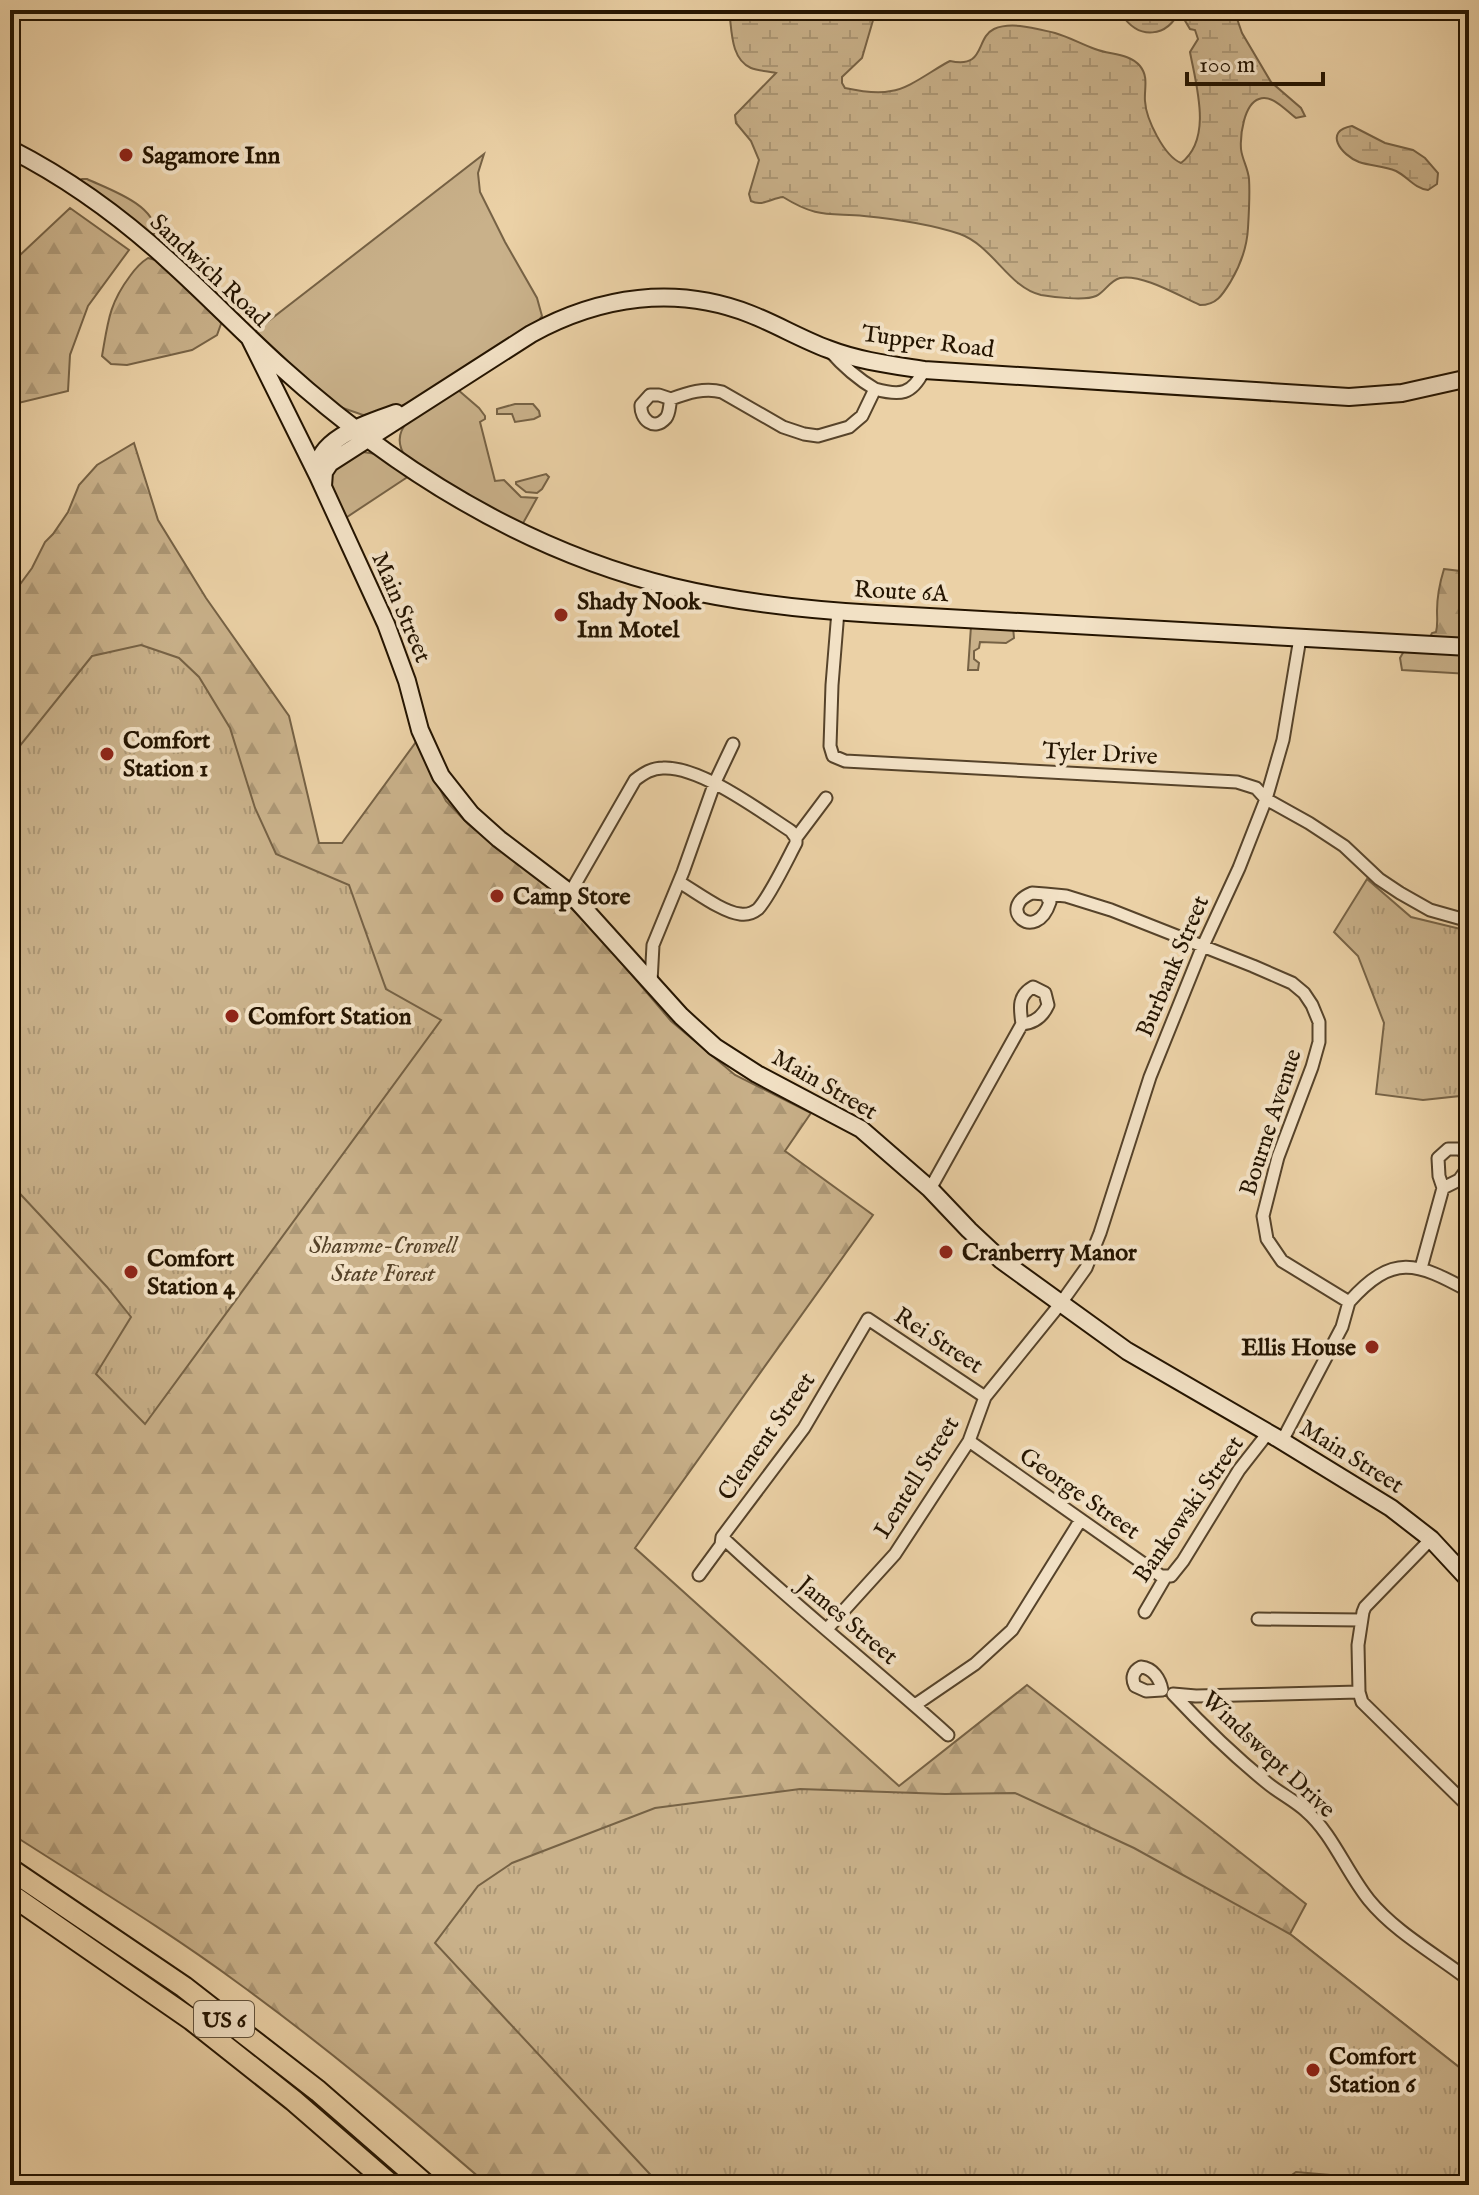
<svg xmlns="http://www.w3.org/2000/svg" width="1479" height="2195" font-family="'IM FELL English',serif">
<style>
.grass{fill:#c9b18a;stroke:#766245;stroke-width:2}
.forest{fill:url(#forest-firs);stroke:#766245;stroke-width:2}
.wetland{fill:url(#wetland-marsh);stroke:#766245;stroke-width:2}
.park{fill:url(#park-tufts);stroke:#766245;stroke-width:2}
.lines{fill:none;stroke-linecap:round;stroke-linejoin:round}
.street-casing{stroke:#56432a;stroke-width:15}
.secondary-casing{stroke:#241400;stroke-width:20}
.highway-casing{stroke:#241400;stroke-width:24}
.street{stroke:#f2e1c5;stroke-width:11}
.secondary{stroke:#f2e1c5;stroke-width:16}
.highway{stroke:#ebd1a6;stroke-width:20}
.poi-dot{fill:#8f2418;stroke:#f2e1c5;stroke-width:3}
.labels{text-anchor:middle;stroke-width:8;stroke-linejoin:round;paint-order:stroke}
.shield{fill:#f2e1c5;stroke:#62523b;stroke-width:2}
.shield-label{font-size:22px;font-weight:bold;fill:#241400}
.poi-label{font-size:24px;font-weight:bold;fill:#241400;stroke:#f2e1c5;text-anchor:start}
.street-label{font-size:24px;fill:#241400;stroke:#f2e1c5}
.park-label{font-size:24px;font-style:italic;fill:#564329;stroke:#f2e1c5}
</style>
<defs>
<pattern id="forest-firs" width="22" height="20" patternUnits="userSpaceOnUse" patternTransform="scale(2)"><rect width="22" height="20" fill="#c9b18a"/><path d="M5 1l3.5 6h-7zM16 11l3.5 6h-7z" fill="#ac9775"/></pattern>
<pattern id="wetland-marsh" width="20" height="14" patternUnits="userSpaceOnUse" patternTransform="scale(2)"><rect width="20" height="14" fill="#c9b18a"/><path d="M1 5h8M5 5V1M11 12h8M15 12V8" fill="none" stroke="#ac9775"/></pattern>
<pattern id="park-tufts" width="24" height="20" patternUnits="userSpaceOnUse" patternTransform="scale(2)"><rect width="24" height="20" fill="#c9b18a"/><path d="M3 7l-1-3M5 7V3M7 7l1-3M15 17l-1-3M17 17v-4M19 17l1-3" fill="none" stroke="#ac9775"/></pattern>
</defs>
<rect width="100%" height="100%" fill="#ebd1a6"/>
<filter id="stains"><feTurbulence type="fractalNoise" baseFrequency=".0025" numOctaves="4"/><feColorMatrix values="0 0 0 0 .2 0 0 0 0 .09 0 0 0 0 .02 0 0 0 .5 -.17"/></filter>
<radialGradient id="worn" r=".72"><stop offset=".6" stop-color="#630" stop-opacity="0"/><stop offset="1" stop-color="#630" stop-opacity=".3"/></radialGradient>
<path class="grass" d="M484,154L478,173L480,192L505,242L537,298L542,316L539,320L414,401L382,413L363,415L337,406L253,333Z
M82,179H87C108,189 157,205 155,233L151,235L78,181Z
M457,389L479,408L485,416V419L480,422L495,481L504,480L521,497L537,498L522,525L488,509L405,456C383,422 434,404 457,389Z
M515,404H533L539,411L540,416L534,419L515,422L512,414H497V409Z
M363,452L376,454L409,476L344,519L327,479L331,469Z
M546,474L549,477L542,489L537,493L526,492L516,484V482Z
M971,626L1013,627L1014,638L1006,643L980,642L979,648L974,651V659L979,663L978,670H968Z
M1404,651L1469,653V674L1402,670L1400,658Z"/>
<path class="forest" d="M70,208L129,250L88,306L70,355L68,391L10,405V251L19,256Z
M148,258L159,261L220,318L221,324L217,335L192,350L127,365L111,364L102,356C108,322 109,304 130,276C135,269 140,263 148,258Z
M134,443L158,520L206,598L289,716L319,843H342L416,742L446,801L468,824L534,875L566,903L597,934L671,1021L735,1075L811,1113L785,1151L873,1215L635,1548L899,1786L1027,1685L1306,1904L1290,1934L1469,2075V2185H488C407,2115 325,2046 238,1983C165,1929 86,1882 10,1833V598L32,568L45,542L53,534L68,512L79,485L97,465Z
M1444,569L1460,571L1462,585L1469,595V640L1430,637L1432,633L1436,632C1438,624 1437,619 1437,611C1437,596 1440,582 1444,569Z"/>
<path class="wetland" d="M729,10H876L862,58L842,77V83L845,88C859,91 877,94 891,91C909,89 932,70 950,61C986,69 975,38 994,29C1012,21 1037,29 1055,33C1069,37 1081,44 1095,49C1110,55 1129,53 1140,66C1149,77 1144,89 1145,101C1146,119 1164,156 1181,163C1213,139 1196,85 1190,52L1198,39L1195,30L1190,29L1184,19L1185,10H1234L1242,33L1271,82L1301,108L1305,116L1296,118C1286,111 1273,94 1259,99C1244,104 1240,135 1241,149C1242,159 1248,168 1249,179C1250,194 1249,212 1248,228C1247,247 1241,264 1231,281C1223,294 1217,305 1200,305C1179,296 1143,274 1120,278C1109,281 1105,292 1096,296C1085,301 1053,297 1041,295C1009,288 993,246 960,234C930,224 895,219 864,216C827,213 817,218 783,197C772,198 762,207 751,201L749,194L759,160L751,141L736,123L735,115L776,73C768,71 758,71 751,68C730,59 732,29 729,10Z
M1125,10H1180C1167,38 1139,40 1122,15Z
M1352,126L1385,143L1413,150L1425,158L1438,173L1437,184L1428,190C1414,188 1408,177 1396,171C1383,166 1371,166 1359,162C1341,155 1323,131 1352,126Z"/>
<path class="park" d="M141,645L179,658L199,677L230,728L255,808L276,854L349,885L386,989L441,1020L145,1424L96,1374L131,1317L107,1287L10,1183V758L92,656Z
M1367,879L1411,917L1469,931V1095L1423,1100L1376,1094L1384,1023L1358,956L1334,932Z
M800,1789L945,1794L1015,1793L1134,1848L1290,1934L1469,2075V2185H1373L1365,2178L1296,2172L1278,2185H660L435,1943L478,1886L512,1863L655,1808Z"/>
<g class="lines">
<defs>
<path id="street" d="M829,350C843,366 856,378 875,389
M650,395H659L671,399C669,406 670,413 666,418C654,432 640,419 641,405Z
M671,399C687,393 705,387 722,392L783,427L804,434L818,436L849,427L856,421L862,416L875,389C900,396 912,395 924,370
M838,611L832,685L830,746L833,756L845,761L1237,782L1256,788L1266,799L1309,823L1344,846L1379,879L1400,893L1430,910L1469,921
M679,882C695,891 722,912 740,914C746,915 753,913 758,909C770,896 787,860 796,843V838L826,798
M570,893L635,780C644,773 652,768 663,768C700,766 760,811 791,831L796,838
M1032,893L1045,894L1050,902C1036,945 995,908 1032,893Z
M1045,894L1066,896L1111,910L1253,966L1292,983L1304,993L1312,1005L1319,1022V1042L1312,1067L1278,1157L1263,1216L1267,1239L1282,1261L1349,1302L1342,1327L1282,1441
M651,982L653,945L683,872L715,782L733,744
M1443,1188L1459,1180L1469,1166
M930,1189L1022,1024C1020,1009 1017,996 1033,987L1045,993L1048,1005C1043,1016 1035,1023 1022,1024
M1421,1268L1443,1188L1439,1176L1438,1158L1448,1149H1459L1466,1153L1469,1164
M1349,1302C1393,1253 1416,1262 1469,1291
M969,1441L1161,1576H1166
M722,1537C795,1606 874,1668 948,1735
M1431,1539L1365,1607L1363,1612L1358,1645L1359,1692L1362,1702L1469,1807
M699,1575L721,1545L722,1537L804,1428L868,1319L985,1397
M1145,1612L1166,1576H1171L1183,1561L1239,1470L1268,1433
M1258,1619L1361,1620
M827,1629L895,1554L969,1441L985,1397L1061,1303L1086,1268L1100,1233L1150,1077L1202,948L1239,868L1266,799L1283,740L1300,638
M1141,1667C1153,1668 1160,1679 1162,1690L1146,1691L1135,1686C1131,1678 1133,1671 1141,1667Z
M1359,1692L1196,1696L1173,1694C1203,1726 1233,1755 1266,1782C1279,1793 1294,1800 1306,1811C1332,1833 1347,1873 1369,1900C1395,1932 1437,1955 1469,1980
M915,1705L975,1664L1012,1630L1080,1521"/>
<path id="secondary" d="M10,149C67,178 121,217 168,260C207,295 243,333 282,368C394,469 525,551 673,587C740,603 808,610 876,614L1469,647
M250,339L318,476L386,624L407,681L420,730L441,776L471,814L499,839L570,893L681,1016L715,1047L757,1074L861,1129L930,1189L969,1230L1001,1260L1127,1351L1277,1438L1391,1508L1431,1539L1469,1580
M318,475C312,439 371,422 396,413
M323,486L324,472L330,463L531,334C600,296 676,285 750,314C776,324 801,339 828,349C859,361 892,365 924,370L1349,397L1402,393L1469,378"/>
<path id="highway" d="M10,1869L184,1987L318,2091L426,2185
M10,1894L192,2020L293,2100L391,2185"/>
</defs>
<use href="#street" class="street-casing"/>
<use href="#secondary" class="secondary-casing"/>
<use href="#highway" class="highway-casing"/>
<use href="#street" class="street"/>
<use href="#secondary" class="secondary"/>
<use href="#highway" class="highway"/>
</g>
<g class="poi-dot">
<circle cx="126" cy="155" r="8"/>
<circle cx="561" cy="615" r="8"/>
<circle cx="107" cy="754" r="8"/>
<circle cx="497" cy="896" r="8"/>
<circle cx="232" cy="1016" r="8"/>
<circle cx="946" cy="1252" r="8"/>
<circle cx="131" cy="1272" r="8"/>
<circle cx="1372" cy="1347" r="8"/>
<circle cx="1313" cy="2070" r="8"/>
</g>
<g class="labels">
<rect class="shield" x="194" y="2001" width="60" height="36" rx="6"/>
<g class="shield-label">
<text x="224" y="2027">US 6</text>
</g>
<g class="poi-label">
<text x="142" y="163">Sagamore Inn</text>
<text x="577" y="609">Shady Nook<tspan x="577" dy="28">Inn Motel</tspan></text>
<text x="123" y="748">Comfort<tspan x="123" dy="28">Station 1</tspan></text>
<text x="513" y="904">Camp Store</text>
<text x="248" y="1024">Comfort Station</text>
<text x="962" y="1260">Cranberry Manor</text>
<text x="147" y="1266">Comfort<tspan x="147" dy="28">Station 4</tspan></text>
<text x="1356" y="1355" text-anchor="end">Ellis House</text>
<text x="1329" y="2064">Comfort<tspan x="1329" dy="28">Station 6</tspan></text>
</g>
<g class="street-label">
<text transform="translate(210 270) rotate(43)" y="8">Sandwich Road</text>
<text transform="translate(928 341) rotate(7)" y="8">Tupper Road</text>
<text transform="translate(901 591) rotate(3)" y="8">Route 6A</text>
<text transform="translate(402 607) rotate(67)" y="8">Main Street</text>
<text transform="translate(1100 753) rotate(3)" y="8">Tyler Drive</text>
<text transform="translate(1172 966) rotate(-67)" y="8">Burbank Street</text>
<text transform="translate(825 1084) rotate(30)" y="8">Main Street</text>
<text transform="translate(1270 1122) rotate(-72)" y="8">Bourne Avenue</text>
<text transform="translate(939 1340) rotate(33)" y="8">Rei Street</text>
<text transform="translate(766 1436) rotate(-55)" y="8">Clement Street</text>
<text transform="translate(1352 1456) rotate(32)" y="8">Main Street</text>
<text transform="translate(916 1477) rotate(-58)" y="8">Lentell Street</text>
<text transform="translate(1080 1493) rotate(35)" y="8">George Street</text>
<text transform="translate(1188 1509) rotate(-55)" y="8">Bankowski Street</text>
<text transform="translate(848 1620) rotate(40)" y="8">James Street</text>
<text transform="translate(1269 1754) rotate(43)" y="8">Windswept Drive</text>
</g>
<g class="park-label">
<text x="383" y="1253">Shawme-Crowell<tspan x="383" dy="28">State Forest</tspan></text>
</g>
</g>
<rect width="1479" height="2195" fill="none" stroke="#ebd1a6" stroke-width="40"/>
<rect x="12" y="12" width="1455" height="2171" fill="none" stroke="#241400" stroke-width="4"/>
<rect x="20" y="20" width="1439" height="2155" fill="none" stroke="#241400" stroke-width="2"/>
<path d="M1187 72v12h136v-12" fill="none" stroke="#241400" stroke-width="4"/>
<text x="1199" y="72" font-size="24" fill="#241400" stroke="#f2e1c5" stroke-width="6" paint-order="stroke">100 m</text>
<rect width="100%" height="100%" filter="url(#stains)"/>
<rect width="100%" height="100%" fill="url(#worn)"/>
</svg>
